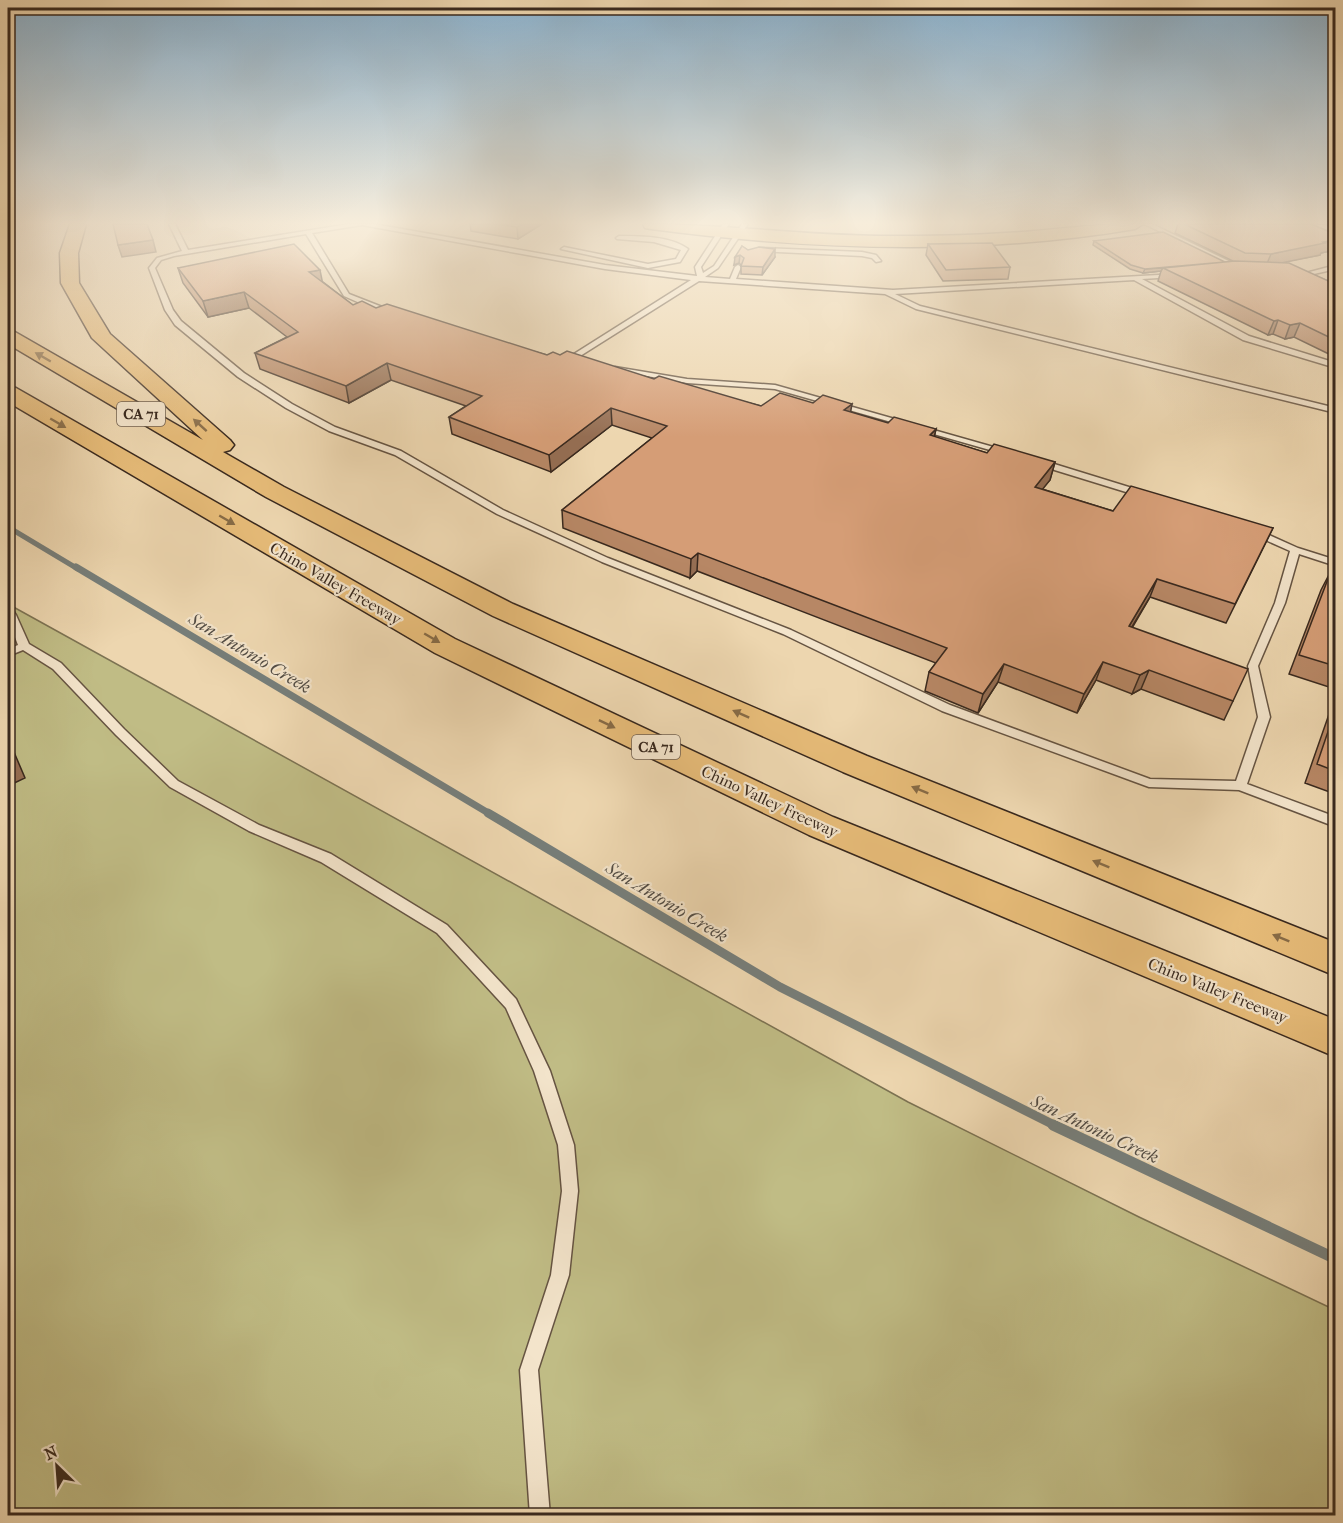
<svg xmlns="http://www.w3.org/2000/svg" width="1343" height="1523" font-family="'IM FELL French Canon',serif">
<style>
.green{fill:#c0bc85;stroke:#7c7252;stroke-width:1.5}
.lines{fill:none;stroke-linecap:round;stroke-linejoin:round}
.stream-far3{stroke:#767e7a;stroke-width:5}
.stream-far2{stroke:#767e7a;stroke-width:7}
.stream-far1{stroke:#767e7a;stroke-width:9}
.stream{stroke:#767e7a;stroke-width:11}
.lane-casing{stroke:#665442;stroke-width:3}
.secondary-casing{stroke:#39291e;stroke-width:3}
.primary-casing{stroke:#39291e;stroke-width:3}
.highway-casing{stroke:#39291e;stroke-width:3}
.lane{fill:#f3e4cb;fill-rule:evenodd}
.secondary{fill:#f3e4cb;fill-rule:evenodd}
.primary{fill:#e6bb78;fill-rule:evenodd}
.highway{fill:#e6bb78;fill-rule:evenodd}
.wall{fill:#b78765;stroke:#39291e;stroke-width:1.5}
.shaded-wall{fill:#956e53;stroke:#39291e;stroke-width:1.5}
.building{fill:#d59d76;stroke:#39291e;stroke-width:1.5}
.oneway{fill:#876b46}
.labels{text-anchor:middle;stroke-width:4.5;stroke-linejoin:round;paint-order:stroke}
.shield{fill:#f3e4cb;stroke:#716152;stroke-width:1.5}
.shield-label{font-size:15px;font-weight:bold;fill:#39291e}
.street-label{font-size:16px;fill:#39291e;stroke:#f3e4cb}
.water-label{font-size:18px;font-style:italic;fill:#524c44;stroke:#f3e4cb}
</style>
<rect width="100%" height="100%" fill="#edd6af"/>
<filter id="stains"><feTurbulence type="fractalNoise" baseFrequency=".00333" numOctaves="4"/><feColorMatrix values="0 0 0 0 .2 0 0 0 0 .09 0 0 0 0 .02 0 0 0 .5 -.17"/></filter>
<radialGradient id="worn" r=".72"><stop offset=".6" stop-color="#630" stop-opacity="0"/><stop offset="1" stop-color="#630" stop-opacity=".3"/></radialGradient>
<path class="green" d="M8,604L908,1102L1139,1217L1335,1310V1515H8Z"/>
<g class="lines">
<path class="stream-far3" d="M8,527L78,569"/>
<path class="stream-far2" d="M76,567L490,814"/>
<path class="stream-far1" d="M488,813L780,987L1056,1126"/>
<path class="stream" d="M1053,1125L1336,1259"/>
<defs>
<path id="lane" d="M169,224H175L188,250L349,224H374L605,265L697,276L695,267L723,224H729L701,267L703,273L714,266L742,224H748L718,268L705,277L730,279L735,267L738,265L741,267L736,279L893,290L1176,274L1177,275L1174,277L1142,279L1249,336L1336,363V368L1243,340L1134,280L895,294L920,306L1336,408V413L916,309L885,294L699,281L569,363H566V359L691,280L605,269L362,225L312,233L349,294L395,312V316H389L344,296L306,234L174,256L161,260L155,268L173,310L181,321L244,373L292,404L335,427L401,451L503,510L608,558L791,630L950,705L1150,779L1236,781L1258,717L1248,666L1275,603L1290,551L1252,534V530H1258L1298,548L1336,560V566L1299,554L1285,603L1258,666L1270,717L1247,784L1336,817V827L1239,790L1149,787L942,711L783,634L602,562L497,514L395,455L329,431L286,408L238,377L175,325L165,310L149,268L157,258L182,251Z
M1144,224H1152L1241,267L1236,268Z
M619,236C640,236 671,236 688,249L680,262L648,268L561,249L564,247L648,264L676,259L681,250L654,242L617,239L616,238Z
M759,248L862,252L876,255L881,261L876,262L872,258L862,256L757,251V249Z
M1336,265V269L1305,276L1302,274Z
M615,367L687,379L775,385L1011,452L1004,454L775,389L687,383L618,371H615Z
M1038,459L1145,492L1147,494L1142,497L1139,496L1035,464L1034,462Z
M8,608L12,609L16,615L29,644L61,663L124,729L178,781L259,825L331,854L447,925L516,999L550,1071L574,1145L578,1191L569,1275L538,1370L550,1516H530L520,1370L551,1275L562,1191L558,1145L534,1071L506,1008L437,933L321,862L249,831L170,787L116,735L53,669L23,650L8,656V649L18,645L8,619Z"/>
<path id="secondary" d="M1307,224L1336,226V237L1309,228Z"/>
<path id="primary" d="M643,224C729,224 815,237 902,236C946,236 990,235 1034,231C1071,228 1107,223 1143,224L1135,229C976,256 811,250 651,229L645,228Z"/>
<path id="highway" d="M70,224H86L78,253L79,283L110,334L230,440L234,445L230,450L223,452L284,487L513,604L867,756L1336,943V976L843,772L493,616L266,497L8,344V330L15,332L203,440L92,338L61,283L60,253Z
M8,386L16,388L455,639L833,817L1336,1020V1057L809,835L435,653L8,402Z"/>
</defs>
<use href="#lane" class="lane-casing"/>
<use href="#secondary" class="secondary-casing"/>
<use href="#primary" class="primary-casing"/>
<use href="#highway" class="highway-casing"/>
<use href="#lane" class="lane"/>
<use href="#secondary" class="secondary"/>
<use href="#primary" class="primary"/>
<use href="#highway" class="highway"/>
</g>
<path class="wall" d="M470,224H542L518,239L471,231Z
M1178,224H1311L1335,234V250L1321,253L1320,255L1283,262L1335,284V357L1294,337L1285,339L1273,334L1268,335L1158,281L1161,271L1143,273L1130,269L1093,245L1094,241L1225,262L1233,261L1175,233Z
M928,244L1010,267L1008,279L943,281L926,255Z
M742,246L748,250L775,257L762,275L741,274V265L739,263L734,265Z
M178,268L323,282L353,305L376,308L547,355H560L761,406L813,403L850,412L888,423L936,429L934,437L987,453L1055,462L1050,480L1042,489L1113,511L1273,528L1226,623L1150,597L1132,628L1233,701L1224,720L1141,689L1132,694L1096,680L1077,713L998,682L978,713L925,691L929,672L936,663L697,571L690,578L563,528L562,510L652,438L612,425L551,472L452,434L449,417L466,406L391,380L349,403L260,369L255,353L287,337L249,308L208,317L183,283Z
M1335,569V689L1289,674L1321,590L1331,571L1334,572Z
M1335,697V794L1305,783Z"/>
<path class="shaded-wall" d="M523,224H542L518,239L517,227Z
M153,240L156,252L122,257L118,245Z
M1335,240V250L1321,253L1320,255L1266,266L1271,254Z
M775,249V257L762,275L763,267Z
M740,255L739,263L734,265L735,257Z
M1163,268L1161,271L1143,273L1145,269Z
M320,270L323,285L309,272Z
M244,292L249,308L208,317L203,301Z
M1278,320L1273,334L1268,335L1274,321Z
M1300,323L1294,337L1285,339L1290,325Z
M387,363L391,380L349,403L346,386Z
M852,404L849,421L844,410Z
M611,408L612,425L551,472L549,455Z
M936,429L932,447L930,435Z
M1055,462L1050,480L1030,505L1035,487Z
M698,553L697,571L690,578L691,559Z
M1157,579L1150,597L1121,645L1129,626Z
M1103,662L1096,680L1077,713L1084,694Z
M1004,664L998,682L978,713L983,694Z
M1149,670L1141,689L1132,694L1140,675Z
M8,738L25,778L8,786Z"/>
<path class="building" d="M113,224H147L153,240L118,245Z
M496,224H523L517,227Z
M1184,224H1311L1335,234V240L1323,242L1325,243L1271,254L1245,253Z
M1163,232L1225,262L1145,269L1131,265L1094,241Z
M992,243L1010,267L946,270L928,244Z
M294,244L320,270L309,272L353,305L362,301L376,308L387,304L547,355L553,352L560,355L567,351L654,379L659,376L761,406L780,393L813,403L823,395L852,404L844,410L888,423L894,417L936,429L930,435L987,453L994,444L1055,462L1035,487L1113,511L1131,486L1273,528L1235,604L1157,579L1129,626L1248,669L1233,701L1149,670L1140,675L1103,662L1084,694L1004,664L983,694L929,672L947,648L698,553L691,559L562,510L667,426L611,408L549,455L449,417L482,396L387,363L346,386L255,353L298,332L244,292L203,301L178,268Z
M742,246L748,250L759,247L775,249L763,267L741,266L744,258L740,255L735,257Z
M1235,261L1289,263L1335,284V340L1300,323L1290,325L1278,320L1274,321L1163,268Z
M1335,570V666L1299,655L1331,571L1335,572Z
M1335,711V771L1317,764Z
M8,747L14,761L8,763Z"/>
<defs><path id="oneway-solid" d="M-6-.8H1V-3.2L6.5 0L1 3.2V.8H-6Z" transform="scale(1.5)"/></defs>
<g class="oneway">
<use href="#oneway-solid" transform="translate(43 357) rotate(-150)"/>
<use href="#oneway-solid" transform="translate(58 423) rotate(30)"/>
<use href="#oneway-solid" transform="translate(200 425) rotate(-138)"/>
<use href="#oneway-solid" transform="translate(227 520) rotate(30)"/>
<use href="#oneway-solid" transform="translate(432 638) rotate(30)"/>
<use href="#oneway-solid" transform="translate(741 714) rotate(-156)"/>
<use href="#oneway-solid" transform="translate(607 724) rotate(26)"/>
<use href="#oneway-solid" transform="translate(920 790) rotate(-158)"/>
<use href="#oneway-solid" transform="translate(1101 864) rotate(-158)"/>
<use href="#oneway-solid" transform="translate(1281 938) rotate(-158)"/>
</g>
<linearGradient id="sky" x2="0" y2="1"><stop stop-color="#8bb5d4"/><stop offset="0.51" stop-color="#f7eddb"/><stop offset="1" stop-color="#f7eddb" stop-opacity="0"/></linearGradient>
<rect width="1343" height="437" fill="url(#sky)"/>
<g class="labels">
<g class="shield">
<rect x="117" y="402" width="48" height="24" rx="4.5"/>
<rect x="632" y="735" width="48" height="24" rx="4.5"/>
</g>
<g class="shield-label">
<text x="141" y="419">CA 71</text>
<text x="656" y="752">CA 71</text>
</g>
<g class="street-label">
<text transform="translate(336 583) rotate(30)" y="6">Chino Valley Freeway</text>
<text transform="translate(770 801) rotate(25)" y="6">Chino Valley Freeway</text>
<text transform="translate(1218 990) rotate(22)" y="6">Chino Valley Freeway</text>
</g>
<g class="water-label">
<text transform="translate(250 653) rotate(31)" y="6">San Antonio Creek</text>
<text transform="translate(667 902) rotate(31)" y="6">San Antonio Creek</text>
<text transform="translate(1095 1129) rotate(25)" y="6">San Antonio Creek</text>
</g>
</g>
<rect width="1343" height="1523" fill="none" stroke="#edd6af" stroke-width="30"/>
<rect x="9" y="9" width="1325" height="1505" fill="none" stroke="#39291e" stroke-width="3"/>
<rect x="15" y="15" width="1313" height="1493" fill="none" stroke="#39291e" stroke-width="1.5"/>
<g transform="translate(57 1466) rotate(335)" stroke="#f3e4cb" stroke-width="4.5" paint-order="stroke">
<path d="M0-4.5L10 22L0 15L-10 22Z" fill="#39291e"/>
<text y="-9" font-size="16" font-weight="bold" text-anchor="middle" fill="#39291e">N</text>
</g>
<rect width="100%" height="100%" filter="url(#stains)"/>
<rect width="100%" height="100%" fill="url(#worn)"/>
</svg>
